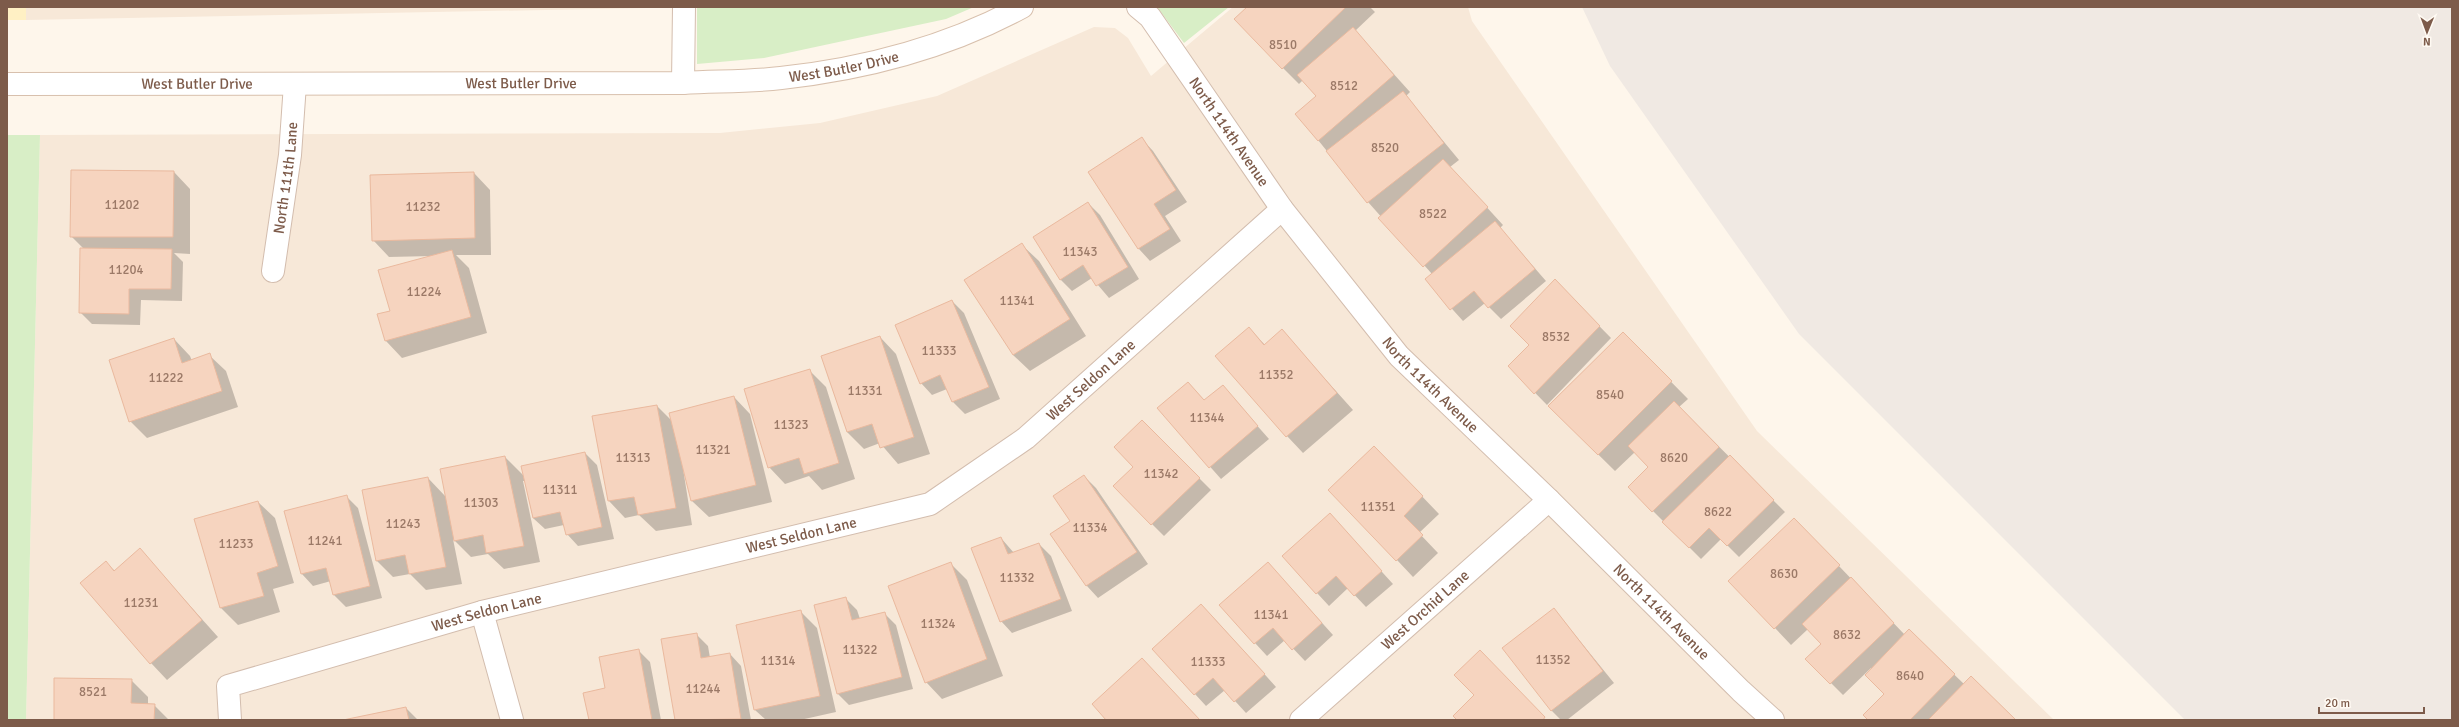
<svg xmlns="http://www.w3.org/2000/svg" width="2459" height="727" font-family="Signika,sans-serif">
<style>
.residential{fill:#f7e8d8}
.industrial{fill:#f0e9e3}
.green{fill:#d8eec6}
.sand{fill:#fff0c4}
.shadow{fill:#0003}
.building{fill:#f6d4bf;stroke:#eab99e}
.lines{fill:none;stroke-linecap:round;stroke-linejoin:round}
.street-casing{stroke:#d3bdae;stroke-width:24}
.secondary-casing{stroke:#d8c0ad;stroke-width:24}
.street{stroke:#fff;stroke-width:22}
.secondary{stroke:#fff;stroke-width:22}
.labels{text-anchor:middle;stroke-width:4;stroke-linejoin:round;paint-order:stroke}
.number-label{font-size:13px;fill:#9b7967}
.street-label{font-size:15px;fill:#7d5b4a;stroke:#fffaf3}
</style>
<rect width="100%" height="100%" fill="#fef6eb"/>
<path class="residential" d="M26,7H697L26,20Z
M1233,7H1468L1472,21L1757,431L2054,720H26L40,135L720,133L820,123L937,96L1094,27L1115,28L1128,38L1151,76Z"/>
<path class="industrial" d="M1582,7H2452V720H2185L1799,334L1610,66Z"/>
<path class="green" d="M697,7H974L946,19L764,58L697,64Z
M1157,7H1229L1184,43Z
M7,135H40L26,720H7Z"/>
<path class="sand" d="M7,7H26V20H7Z"/>
<path class="shadow" d="M1248,7H1370L1375,12L1355,31L1410,92L1406,96L1459,160L1450,167L1503,225L1500,228L1546,281L1501,319L1485,303L1463,321L1426,280L1432,274L1368,202L1318,140L1317,96L1303,80L1299,84L1283,68Z
M1142,139L1153,151L1187,202L1165,216L1181,241L1150,261L1139,249L1090,172Z
M174,172L190,189V254L174,253L183,262L182,301L141,300L140,325L92,324L80,312L84,249L71,236Z
M474,173L490,190L491,255H456L469,268L487,333L402,358L386,341L378,315L391,311L432,256L389,257L373,240Z
M1088,203L1100,215L1139,279L1109,298L1092,278L1072,291L1060,279Z
M1022,245L1039,261L1086,336L1030,371L1013,355Z
M1555,281L1611,338L1547,405L1509,366L1531,345Z
M952,301L964,313L1000,399L965,414L953,402L947,389L932,395L921,383Z
M1249,328L1265,345L1282,331L1353,410L1303,453L1287,436Z
M1623,333L1688,399L1679,407L1785,512L1739,557L1721,539L1701,559L1629,487L1650,467L1635,452L1615,471L1549,406Z
M880,337L896,354L930,454L898,464L880,443L864,449L847,432L822,357Z
M174,339L190,356L192,361L209,355L226,371L238,407L147,438L130,421Z
M809,370L826,387L855,479L822,490L809,476L785,484L769,467Z
M1188,383L1205,401L1222,386L1269,439L1221,479L1158,408Z
M734,397L750,414L772,502L709,517L692,501L681,456L692,525L656,531L639,515L625,518L609,501L593,417L657,406L673,422Z
M1142,421L1211,490L1164,536L1152,524L1135,467Z
M585,453L597,465L614,539L578,546L567,534L564,525L545,529L533,518L525,481H523L540,562L504,569L488,554L471,557L453,539L462,584L426,590L410,574L393,577L377,561L428,478L446,497L505,457L524,476Z
M1391,464L1439,514L1419,533L1438,553L1413,577L1397,560Z
M1084,476L1096,488L1148,564L1098,598L1087,586L1052,534L1072,521Z
M346,496L358,508L382,598L346,607L334,595L331,581L313,586L302,574L286,512Z
M258,502L275,518L294,583L273,589L280,612L238,625L221,608L195,520Z
M1794,519L1905,635L1909,631L1964,684L2015,720H1869L1885,694L1871,668L1843,695L1807,659L1822,644L1808,629L1791,645L1775,628Z
M1341,527L1393,584L1366,607L1348,588L1329,606L1283,556Z
M1001,538L1014,553L1039,544L1051,556L1072,611L1012,633L1001,621Z
M140,550L218,637L167,680L151,663L106,563L115,571Z
M950,563L967,580L1003,676L942,699L926,682Z
M1279,575L1333,635L1305,661L1285,640L1267,656L1220,605Z
M845,598L857,610L860,619L884,613L896,625L913,689L849,705L838,694Z
M1554,609L1614,683L1567,720H1561L1552,711L1504,648Z
M801,612L817,628L836,712L800,720H766L755,710Z
M1213,617L1276,687L1246,713L1225,690L1206,706L1195,694Z
M696,634L708,646L710,658L730,654L741,666L751,720H676L662,640Z
M638,650L650,662L661,720H590L606,689Z
M131,680L148,697V705H154L169,720H55Z
M406,708L418,720H347Z"/>
<path class="building" d="M1247,7H1346L1282,69L1234,19Z
M1353,27L1394,75L1318,141L1295,114L1316,96L1297,75Z
M1403,91L1444,143L1367,203L1326,151Z
M1142,137L1176,190L1154,204L1170,229L1138,249L1088,172Z
M1443,159L1488,207L1423,267L1378,218Z
M71,170L174,171L173,237H70Z
M474,172L475,238L372,241L370,175Z
M1088,202L1128,267L1096,286L1083,265L1060,280L1033,237Z
M1495,221L1535,269L1488,308L1474,291L1450,310L1425,279Z
M1022,243L1070,319L1013,355L964,280Z
M80,248L172,249L171,289H129V314L79,313Z
M452,250L471,317L385,341L377,314L390,311L378,270Z
M1555,279L1600,326L1534,394L1508,366L1529,345L1510,326Z
M952,300L989,387L952,402L940,375L920,384L895,325Z
M1249,327L1264,345L1282,329L1337,393L1286,437L1215,356Z
M1623,332L1672,381L1598,455L1548,406Z
M880,336L914,437L880,448L872,424L847,432L821,356Z
M174,338L182,363L210,353L222,391L129,422L109,360Z
M810,369L839,463L804,474L799,458L768,468L744,389Z
M1188,382L1204,400L1223,385L1258,426L1209,468L1157,408Z
M734,396L756,485L691,501L669,413Z
M1674,401L1719,447L1652,512L1628,487L1648,467L1628,446Z
M657,405L676,508L638,515L634,497L608,501L592,416Z
M1142,420L1200,478L1151,525L1113,486L1133,467L1114,447Z
M1374,446L1423,496L1404,516L1423,535L1396,561L1328,490Z
M585,452L602,527L566,535L560,512L533,518L521,466Z
M1730,455L1774,500L1727,546L1709,528L1689,548L1662,522Z
M505,456L524,546L486,553L483,535L454,541L440,469Z
M1084,475L1137,552L1086,586L1050,534L1070,521L1053,496Z
M428,477L446,567L409,574L405,555L376,561L362,490Z
M347,495L370,586L333,595L326,568L301,574L284,511Z
M258,501L278,566L257,573L264,596L220,608L194,519Z
M1330,513L1382,571L1354,596L1336,576L1316,594L1282,556Z
M1794,518L1840,565L1774,629L1728,581Z
M1001,537L1008,554L1039,543L1061,599L1000,622L971,548Z
M140,548L202,620L150,664L80,583L106,561L114,571Z
M951,562L987,659L925,683L888,586Z
M1268,562L1322,623L1292,650L1273,628L1254,644L1219,605Z
M1851,577L1894,623L1830,684L1805,659L1821,644L1802,624Z
M846,597L852,620L885,612L902,677L837,694L814,605Z
M1201,604L1265,674L1234,702L1213,678L1194,695L1152,649Z
M1554,608L1603,671L1551,711L1502,648Z
M801,610L820,696L754,710L736,625Z
M1909,629L1955,674L1910,720H1868L1863,715L1884,694L1865,675Z
M697,633L701,658L730,653L741,719L675,720L661,639Z
M639,649L652,720H589L583,693L605,688L599,657Z
M1480,650L1545,717L1543,720H1457L1453,716L1474,695L1454,675Z
M1142,658L1200,720H1106L1092,704Z
M1971,676L2016,720H1928Z
M54,678L132,679L131,703L155,704L154,720H54Z
M406,707L409,720H343Z"/>
<g class="lines">
<defs>
<g id="street">
<path id="s1" d="M1138,7L1150,17L1282,209L1399,356L1549,500L1741,691L1773,720"/>
<path d="M683,83L684,7"/>
<path id="s2" d="M273,271L290,155L295,84"/>
<path d="M482,612L512,720"/>
<path id="s3" d="M230,720L228,686L482,612L930,504L1026,438L1282,209"/>
<path id="s4" d="M1301,720L1549,500"/>
</g>
<g id="secondary">
<path id="s5" d="M7,84L683,83C716,81 749,82 781,78C864,69 948,47 1022,7"/>
</g>
</defs>
<use href="#street" class="street-casing"/>
<use href="#secondary" class="secondary-casing"/>
<use href="#street" class="street"/>
<use href="#secondary" class="secondary"/>
</g>
<g class="labels">
<g class="number-label">
<text x="1283" y="49">8510</text>
<text x="1344" y="90">8512</text>
<text x="1385" y="152">8520</text>
<text x="122" y="209">11202</text>
<text x="423" y="211">11232</text>
<text x="1433" y="218">8522</text>
<text x="1080" y="256">11343</text>
<text x="126" y="274">11204</text>
<text x="424" y="296">11224</text>
<text x="1017" y="305">11341</text>
<text x="1556" y="341">8532</text>
<text x="939" y="355">11333</text>
<text x="1276" y="379">11352</text>
<text x="166" y="382">11222</text>
<text x="865" y="395">11331</text>
<text x="1610" y="399">8540</text>
<text x="1207" y="422">11344</text>
<text x="791" y="429">11323</text>
<text x="713" y="454">11321</text>
<text x="633" y="462">11313</text>
<text x="1674" y="462">8620</text>
<text x="1161" y="478">11342</text>
<text x="560" y="494">11311</text>
<text x="481" y="507">11303</text>
<text x="1378" y="511">11351</text>
<text x="1718" y="516">8622</text>
<text x="403" y="528">11243</text>
<text x="1090" y="532">11334</text>
<text x="325" y="545">11241</text>
<text x="236" y="548">11233</text>
<text x="1784" y="578">8630</text>
<text x="1017" y="582">11332</text>
<text x="141" y="607">11231</text>
<text x="1271" y="619">11341</text>
<text x="938" y="628">11324</text>
<text x="1847" y="639">8632</text>
<text x="860" y="654">11322</text>
<text x="1553" y="664">11352</text>
<text x="778" y="665">11314</text>
<text x="1208" y="666">11333</text>
<text x="1910" y="680">8640</text>
<text x="703" y="693">11244</text>
<text x="93" y="696">8521</text>
</g>
<g class="street-label">
<text dy="5" stroke="none"><textPath href="#s5" startOffset="838">West Butler Drive</textPath></text>
<text dy="5" stroke="none"><textPath href="#s5" startOffset="190">West Butler Drive</textPath></text>
<text dy="5" stroke="none"><textPath href="#s5" startOffset="514">West Butler Drive</textPath></text>
<text dy="5" stroke="none"><textPath href="#s1" startOffset="155">North 114th Avenue</textPath></text>
<text dy="5" stroke="none"><textPath href="#s2" startOffset="94">North 111th Lane</textPath></text>
<text dy="5" stroke="none"><textPath href="#s3" startOffset="963">West Seldon Lane</textPath></text>
<text dy="5" stroke="none"><textPath href="#s1" startOffset="479">North 114th Avenue</textPath></text>
<text dy="5" stroke="none"><textPath href="#s3" startOffset="627">West Seldon Lane</textPath></text>
<text dy="5" stroke="none"><textPath href="#s4" startOffset="166">West Orchid Lane</textPath></text>
<text dy="5" stroke="none"><textPath href="#s3" startOffset="303">West Seldon Lane</textPath></text>
<text dy="5" stroke="none"><textPath href="#s1" startOffset="803">North 114th Avenue</textPath></text>
</g>
</g>
<rect width="2459" height="727" fill="none" stroke="#7d5b4a" stroke-width="16"/>
<g transform="translate(2427 32) rotate(181)" stroke="#fffaf3" stroke-width="3" paint-order="stroke">
<path d="M0-3L7 15L0 10L-7 15Z" fill="#7d5b4a"/>
<text y="-6" font-size="11" font-weight="bold" text-anchor="middle" fill="#7d5b4a">N</text>
</g>
<path d="M2319 707v6h105v-6" fill="none" stroke="#7d5b4a" stroke-width="2"/>
<text x="2325" y="707" font-size="12" fill="#7d5b4a" stroke="#fffaf3" stroke-width="3" paint-order="stroke">20 m</text>
</svg>
